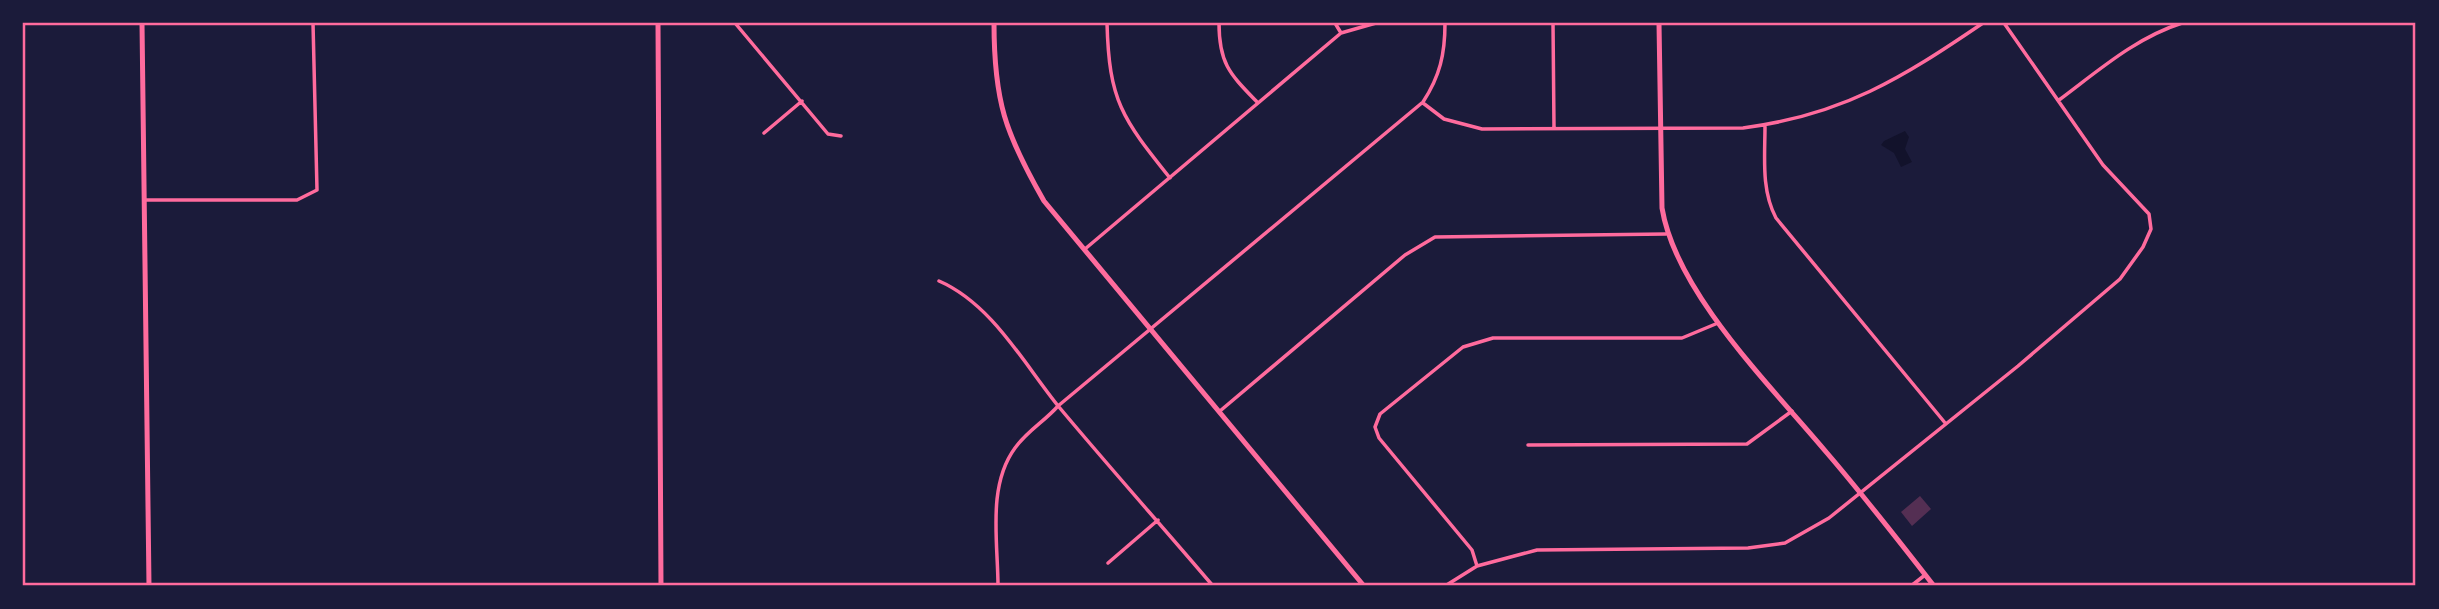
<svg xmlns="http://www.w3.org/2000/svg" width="2439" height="609" font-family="'Open Sans',sans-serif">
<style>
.water{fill:#12122b}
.building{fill:#542f53}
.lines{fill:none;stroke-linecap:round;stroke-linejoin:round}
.minor{stroke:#ff6b9d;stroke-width:3.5}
.tertiary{stroke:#ff6b9d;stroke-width:5}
.neatline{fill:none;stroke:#ff6b9d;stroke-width:2.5}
</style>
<rect width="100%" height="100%" fill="#1b1b3a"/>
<path class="water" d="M1905,131L1909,137L1905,149L1912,162L1901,167L1894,153L1881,145L1884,141Z"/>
<path class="building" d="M1920,496L1931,509L1912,526L1901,512Z"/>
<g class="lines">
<path class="minor" d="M735,23L828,134L841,136
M1107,23C1109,101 1122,118 1170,178
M1219,23C1219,64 1230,74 1257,102
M1335,23L1341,33
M1553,23L1554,128
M2059,100C2098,71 2135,38 2182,23
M1423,103L1444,119L1482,129L1743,128C1843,115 1902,78 1983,23
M1765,125C1765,157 1761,190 1776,218L1946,424
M764,133L802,101
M144,200H297L317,190L313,23
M1085,249L1341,33L1376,23H1445
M939,281C992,304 1024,364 1059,407C1110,468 1162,526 1213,586
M1220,411L1405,255L1435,237L1666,234
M1528,445L1747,444L1792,411
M1108,563L1158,520
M1477,566L1472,550L1379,438L1375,427L1380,414L1463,347L1493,338H1682L1718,323
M998,586C998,542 987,486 1015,448C1027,431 1045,421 1058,406L1423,102C1440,76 1445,54 1445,23
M1445,586L1477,566L1537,550L1748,548L1785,543L1829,518L2018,366L2120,279L2143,247L2151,229L2149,214L2103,165L2004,23
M1911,586L1925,575"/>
<path class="tertiary" d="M142,23L149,586
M658,23L661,586
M994,23C994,101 1005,133 1044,201L1364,586
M1659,23L1662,208C1676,293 1772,387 1827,453C1864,496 1899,541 1934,586"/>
</g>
<rect width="2439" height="609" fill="none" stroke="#1b1b3a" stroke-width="49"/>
<rect x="24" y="24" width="2390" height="560" class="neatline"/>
</svg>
